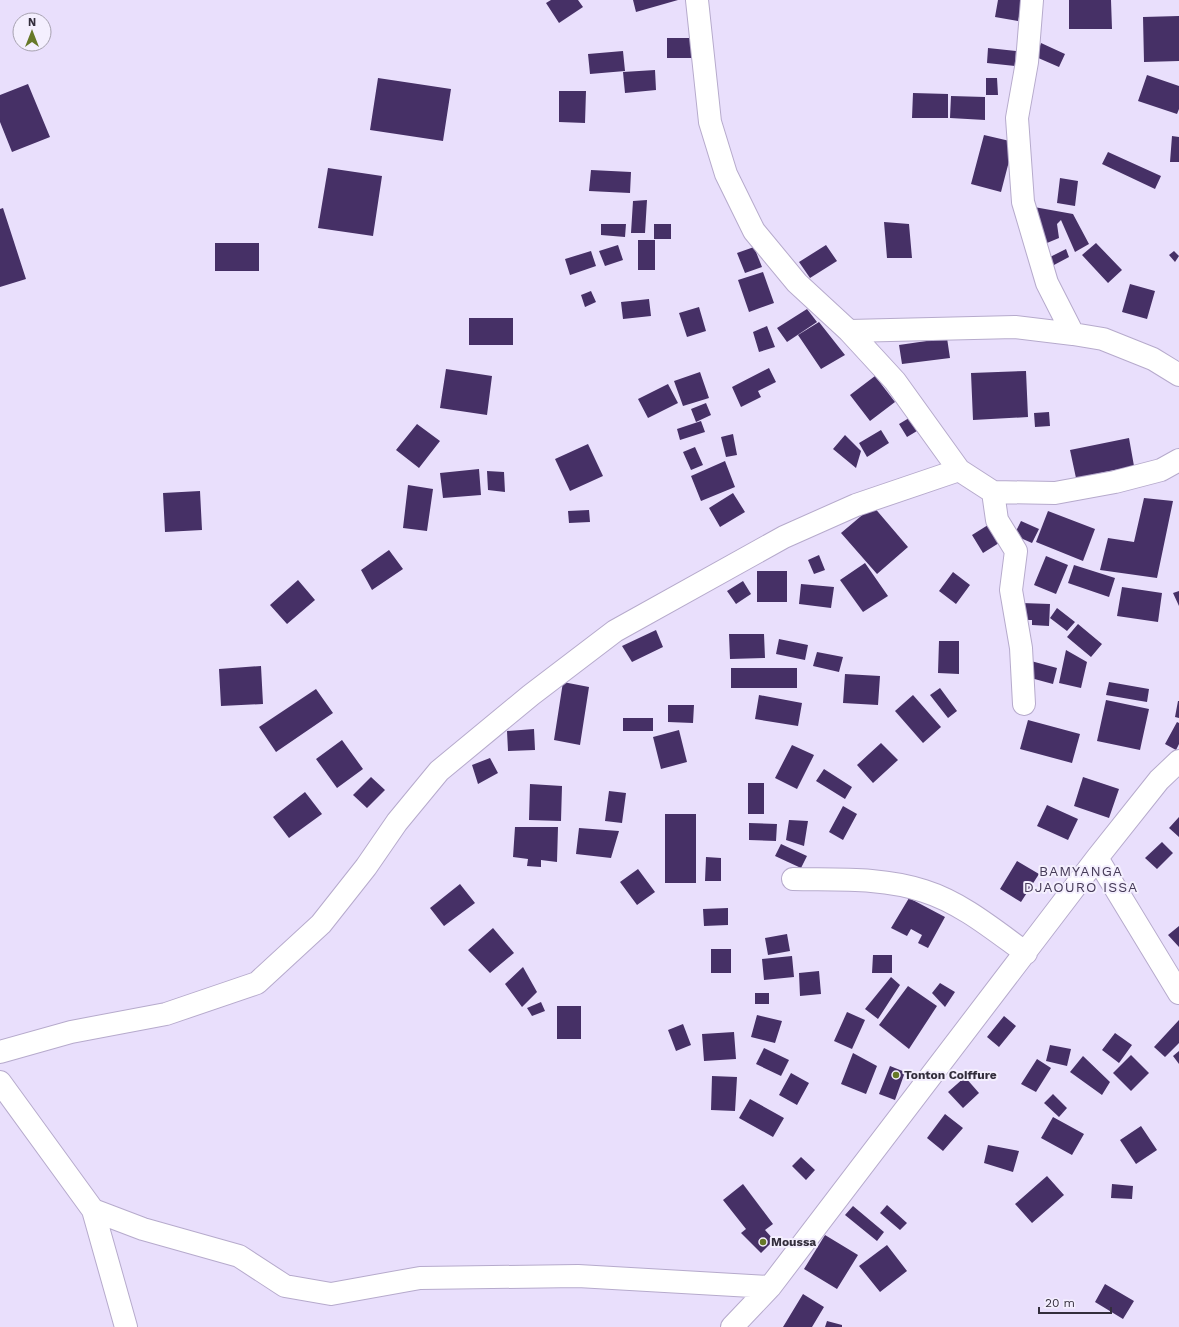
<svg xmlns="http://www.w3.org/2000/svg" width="1179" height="1327" font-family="'Work Sans',sans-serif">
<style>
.building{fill:#463066}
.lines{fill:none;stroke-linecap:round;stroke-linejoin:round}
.minor-casing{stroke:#b6aacc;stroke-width:24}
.minor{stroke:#fff;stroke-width:22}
.poi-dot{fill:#677928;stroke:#f4effe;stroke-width:1.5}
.labels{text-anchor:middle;stroke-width:4;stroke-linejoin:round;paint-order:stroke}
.poi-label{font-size:12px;font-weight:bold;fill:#332e3c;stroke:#f4effe;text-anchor:start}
.quarter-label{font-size:14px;letter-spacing:1px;fill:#463b58;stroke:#f4effe}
</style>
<rect width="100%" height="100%" fill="#e9dffc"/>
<path class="building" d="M551,0H578L583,7L559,23L546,3Z
M633,0H678L636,12Z
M998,0H1023L1018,21L995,17Z
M1069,0H1111L1112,29H1069Z
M1179,16V61L1144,62L1143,17Z
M667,38H699V58H667Z
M1041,43L1065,54L1059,67L1036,57Z
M988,48L1016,51L1015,66L987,63Z
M623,51L625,71L590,74L588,54Z
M655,70L656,90L625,93L623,72Z
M1147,75L1179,86V109L1177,114L1138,101Z
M378,78L451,89L443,141L370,130Z
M986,78H997L998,95H986Z
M28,84L50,137L12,152L0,122V95Z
M559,91H586L585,123L559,122Z
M913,93L948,94V118H912Z
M951,96L985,97V120L950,118Z
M984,135L1014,142L1001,192L971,184Z
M1172,136L1179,137V162H1170Z
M1108,152L1161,176L1155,189L1102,164Z
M328,168L382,176L373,236L318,228Z
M591,170L631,172L630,193L589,191Z
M1060,178L1078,181L1075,206L1057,203Z
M647,200L645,233H631L633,201Z
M1034,207L1073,214L1089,244L1075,252L1061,220L1057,224L1059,238L1047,243Z
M3,208L26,279L0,287V209Z
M884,222L909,224L912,258H887Z
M601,224H626L625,237L601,235Z
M654,224H671V239H654Z
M638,240H655V270H638Z
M215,243H259V271H215Z
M1096,243L1122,270L1108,283L1082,255Z
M618,245L623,260L605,266L599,251Z
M826,245L837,261L810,278L799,262Z
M754,247L762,267L745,273L737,253Z
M1066,249L1069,257L1054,265L1050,257Z
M591,251L596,266L570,275L565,259Z
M1174,251L1179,256L1175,262L1169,255Z
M763,272L774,303L749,312L738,280Z
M1130,284L1155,291L1147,319L1122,312Z
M591,291L596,302L585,307L581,295Z
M649,299L651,316L623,319L621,302Z
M699,307L706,331L687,337L679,313Z
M807,309L817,322L787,342L777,328Z
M469,318H513V345H469Z
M819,322L845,355L821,369L798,335Z
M767,326L775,347L759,352L753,332Z
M947,338L950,358L902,364L899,345Z
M769,368L776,382L758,391L761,397L741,407L732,387Z
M446,369L492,376L487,415L440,408Z
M1026,371L1028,417L973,420L971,373Z
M700,372L709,398L683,406L674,381Z
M875,376L895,402L870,421L850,395Z
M668,384L678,403L648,418L638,399Z
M706,403L711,415L696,422L691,409Z
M1049,412L1050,426L1035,427L1034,413Z
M909,418L917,431L907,437L899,424Z
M701,421L705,432L680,440L677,429Z
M417,424L440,441L419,468L396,450Z
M881,430L889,443L867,457L859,443Z
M733,434L737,455L726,457L721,437Z
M845,435L861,451L856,468L833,449Z
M1129,438L1134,466L1076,478L1070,450Z
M588,444L603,476L570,491L555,459Z
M695,447L703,465L691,470L683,452Z
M725,461L735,487L701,501L691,476Z
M479,469L481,495L443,498L440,473Z
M487,471L504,472L505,492L488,490Z
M408,485L433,489L427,531L403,528Z
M200,491L202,530L165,532L163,493Z
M733,493L745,512L720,527L709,508Z
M1144,498L1173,501L1157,578L1100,570L1108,538L1134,542Z
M873,506L908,547L877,574L841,533Z
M589,510L590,522L569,523L568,511Z
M1048,511L1095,529L1083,561L1036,542Z
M1021,521L1039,529L1032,543L1014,535Z
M988,525L999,543L983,553L972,535Z
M389,550L403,569L372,590L361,570Z
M819,555L825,570L814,574L808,560Z
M1046,556L1068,565L1056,594L1034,585Z
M865,563L888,596L863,612L840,580Z
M1074,565L1115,578L1109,597L1068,583Z
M757,571H787V602H757Z
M953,572L970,585L956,604L939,591Z
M298,580L315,600L287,624L270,605Z
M743,581L751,594L736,604L727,591Z
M801,584L834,587L831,608L799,604Z
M1122,587L1162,593L1158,622L1117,616Z
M1179,591V606L1173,593Z
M1022,603L1050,604L1049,626L1032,625V620H1021Z
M1057,608L1075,622L1067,631L1050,618Z
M1078,624L1102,644L1091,657L1067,637Z
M656,630L663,647L632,662L622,646Z
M729,634H764L765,658L730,659Z
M779,639L808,645L805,660L776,654Z
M939,641H959V674L938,673Z
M1066,650L1087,662L1081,688L1059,683Z
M817,652L843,657L839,672L813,666Z
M1031,661L1057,668L1053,684L1027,677Z
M261,666L263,704L221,706L219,669Z
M731,668H797V688H731Z
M845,674L880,676L878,705L843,703Z
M563,682L589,687L580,745L554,740Z
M1109,682L1149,689L1147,702L1106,695Z
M940,688L957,711L948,718L930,695Z
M316,689L333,713L276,752L259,727Z
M759,695L802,703L798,726L755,719Z
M913,695L941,727L923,743L895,711Z
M1106,700L1149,709L1140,750L1097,741Z
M1178,701H1179V718L1175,717Z
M668,705H694L693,723L668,722Z
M623,718H653V731H623Z
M1028,720L1080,734L1072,763L1020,749Z
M1177,722L1179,723V744L1176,750L1165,744Z
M534,729L535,750L508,751L507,731Z
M679,730L687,762L661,769L653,737Z
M342,740L363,769L337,788L316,759Z
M881,743L898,760L873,783L857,765Z
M792,745L814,755L797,789L775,778Z
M490,758L498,773L478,784L472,765Z
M824,769L852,787L845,799L816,781Z
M371,777L385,790L367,808L353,795Z
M1083,777L1119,789L1109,818L1074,806Z
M748,783H764V814H748Z
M530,784L562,786L561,821L529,820Z
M609,791L626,793L622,823L605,821Z
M305,792L322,814L289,838L273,817Z
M1047,805L1078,819L1068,840L1037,826Z
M843,806L857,814L843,840L829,832Z
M665,814H696V883H665Z
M1179,817V837L1169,828Z
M789,820L808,821L804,846L786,840Z
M749,823L777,824L776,841L749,840Z
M515,827H558L557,862L541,860V867L527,866L528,859L513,857Z
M579,828L619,831L611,858L576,854Z
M1162,842L1173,853L1157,869L1145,858Z
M781,844L807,856L801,868L775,856Z
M706,857L721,858V881H705Z
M1017,861L1039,874L1021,902L1000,889Z
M638,869L655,892L637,905L620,882Z
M460,884L475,903L444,926L430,908Z
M909,898L945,917L928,948L918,943L922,935L911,929L907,936L891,928Z
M728,908V925L704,926L703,909Z
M1179,926V947L1168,935Z
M493,928L514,953L490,973L468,950Z
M787,934L790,951L768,955L765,938Z
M711,949H731V973H711Z
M873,955H892V973H872Z
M792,956L794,977L764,980L762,959Z
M523,967L537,992L522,1007L505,984Z
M819,971L821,994L800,996L799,973Z
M891,977L900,985L878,1019L865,1009Z
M940,983L955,992L945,1007L932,993Z
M908,986L937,1006L909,1049L879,1025Z
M755,993H769V1004H755Z
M541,1002L545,1011L532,1016L527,1008Z
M557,1006H581V1039H557Z
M847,1012L865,1020L852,1049L834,1041Z
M757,1015L782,1021L775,1043L751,1037Z
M1004,1016L1016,1026L999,1047L987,1037Z
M1179,1020V1043L1165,1057L1154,1047Z
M683,1024L691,1045L676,1051L668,1030Z
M734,1032L736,1059L704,1061L702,1034Z
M1115,1033L1132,1045L1119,1063L1102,1050Z
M1050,1045L1071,1049L1067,1066L1046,1061Z
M764,1048L789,1060L781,1076L756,1064Z
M1179,1051V1064L1173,1056Z
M853,1053L877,1066L866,1094L841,1084Z
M1131,1055L1149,1073L1131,1091L1113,1073Z
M1083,1056L1110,1082L1102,1095L1070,1072Z
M1037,1059L1051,1068L1036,1092L1021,1084Z
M890,1066L905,1072L895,1100L879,1094Z
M791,1073L809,1083L797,1105L779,1095Z
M712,1076L737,1077L735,1111L711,1110Z
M965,1077L979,1093L963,1108L948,1092Z
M1053,1094L1067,1108L1059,1117L1044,1103Z
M750,1099L784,1118L773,1137L739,1118Z
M945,1114L963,1128L943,1151L927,1138Z
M1053,1117L1084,1134L1072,1155L1041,1138Z
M1141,1126L1157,1150L1136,1164L1120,1140Z
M988,1145L1019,1151L1013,1172L984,1163Z
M801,1157L815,1170L806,1180L792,1166Z
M1047,1176L1064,1195L1032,1223L1015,1204Z
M743,1184L773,1224L765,1230L774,1240L761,1253L741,1233L746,1229L723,1200Z
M1112,1184L1133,1186L1132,1199L1111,1198Z
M887,1205L907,1223L900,1230L880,1213Z
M853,1206L884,1232L877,1241L845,1215Z
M825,1235L858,1255L837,1289L804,1269Z
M887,1245L907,1271L880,1292L859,1266Z
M1105,1284L1134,1301L1123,1319L1095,1302Z
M803,1294L824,1307L812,1327H783Z
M827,1321L842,1325V1327H825Z"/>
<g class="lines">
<defs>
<path id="minor" d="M697,0L710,122L726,174L754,231L797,283L849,331L895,381L959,470L993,492L1055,493L1115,482L1161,470L1179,460
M1032,0L1027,62L1017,118L1023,202L1047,283L1073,334
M849,331L1015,327L1073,334L1103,339L1153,359L1179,375
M993,492L997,520L1016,551L1011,590L1021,648L1024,704
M1097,858L1179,993
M793,879C836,880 882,877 924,891C962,903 994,930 1026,953
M0,1052L71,1032L166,1014L257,983L321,924L366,867L397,822L439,771L531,695L615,631L784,537L856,505L959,470
M0,1082L93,1210L126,1327
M93,1210L143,1229L239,1256L285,1286L331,1294L420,1278L578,1276L770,1287
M732,1327L770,1287L1097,858L1159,780L1179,761"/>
</defs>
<use href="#minor" class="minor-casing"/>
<use href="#minor" class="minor"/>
</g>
<g class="poi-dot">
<circle cx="896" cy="1075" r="4"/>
<circle cx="763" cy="1242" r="4"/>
</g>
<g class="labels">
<g class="poi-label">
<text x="904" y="1079">Tonton Coiffure</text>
<text x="771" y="1246">Moussa</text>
</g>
<g class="quarter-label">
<text x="1081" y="876">BAMYANGA<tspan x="1081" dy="16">DJAOURO ISSA</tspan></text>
</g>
</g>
<g transform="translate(32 32)"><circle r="19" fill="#f4effe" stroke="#a7a2b0"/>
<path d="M0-3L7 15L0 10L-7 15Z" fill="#677928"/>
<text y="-6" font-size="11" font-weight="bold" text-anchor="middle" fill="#332e3c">N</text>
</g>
<path d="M1039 1307v6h72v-6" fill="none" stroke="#332e3c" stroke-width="2"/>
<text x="1045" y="1307" font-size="12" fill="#332e3c" stroke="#f4effe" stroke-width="3" paint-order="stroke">20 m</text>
</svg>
